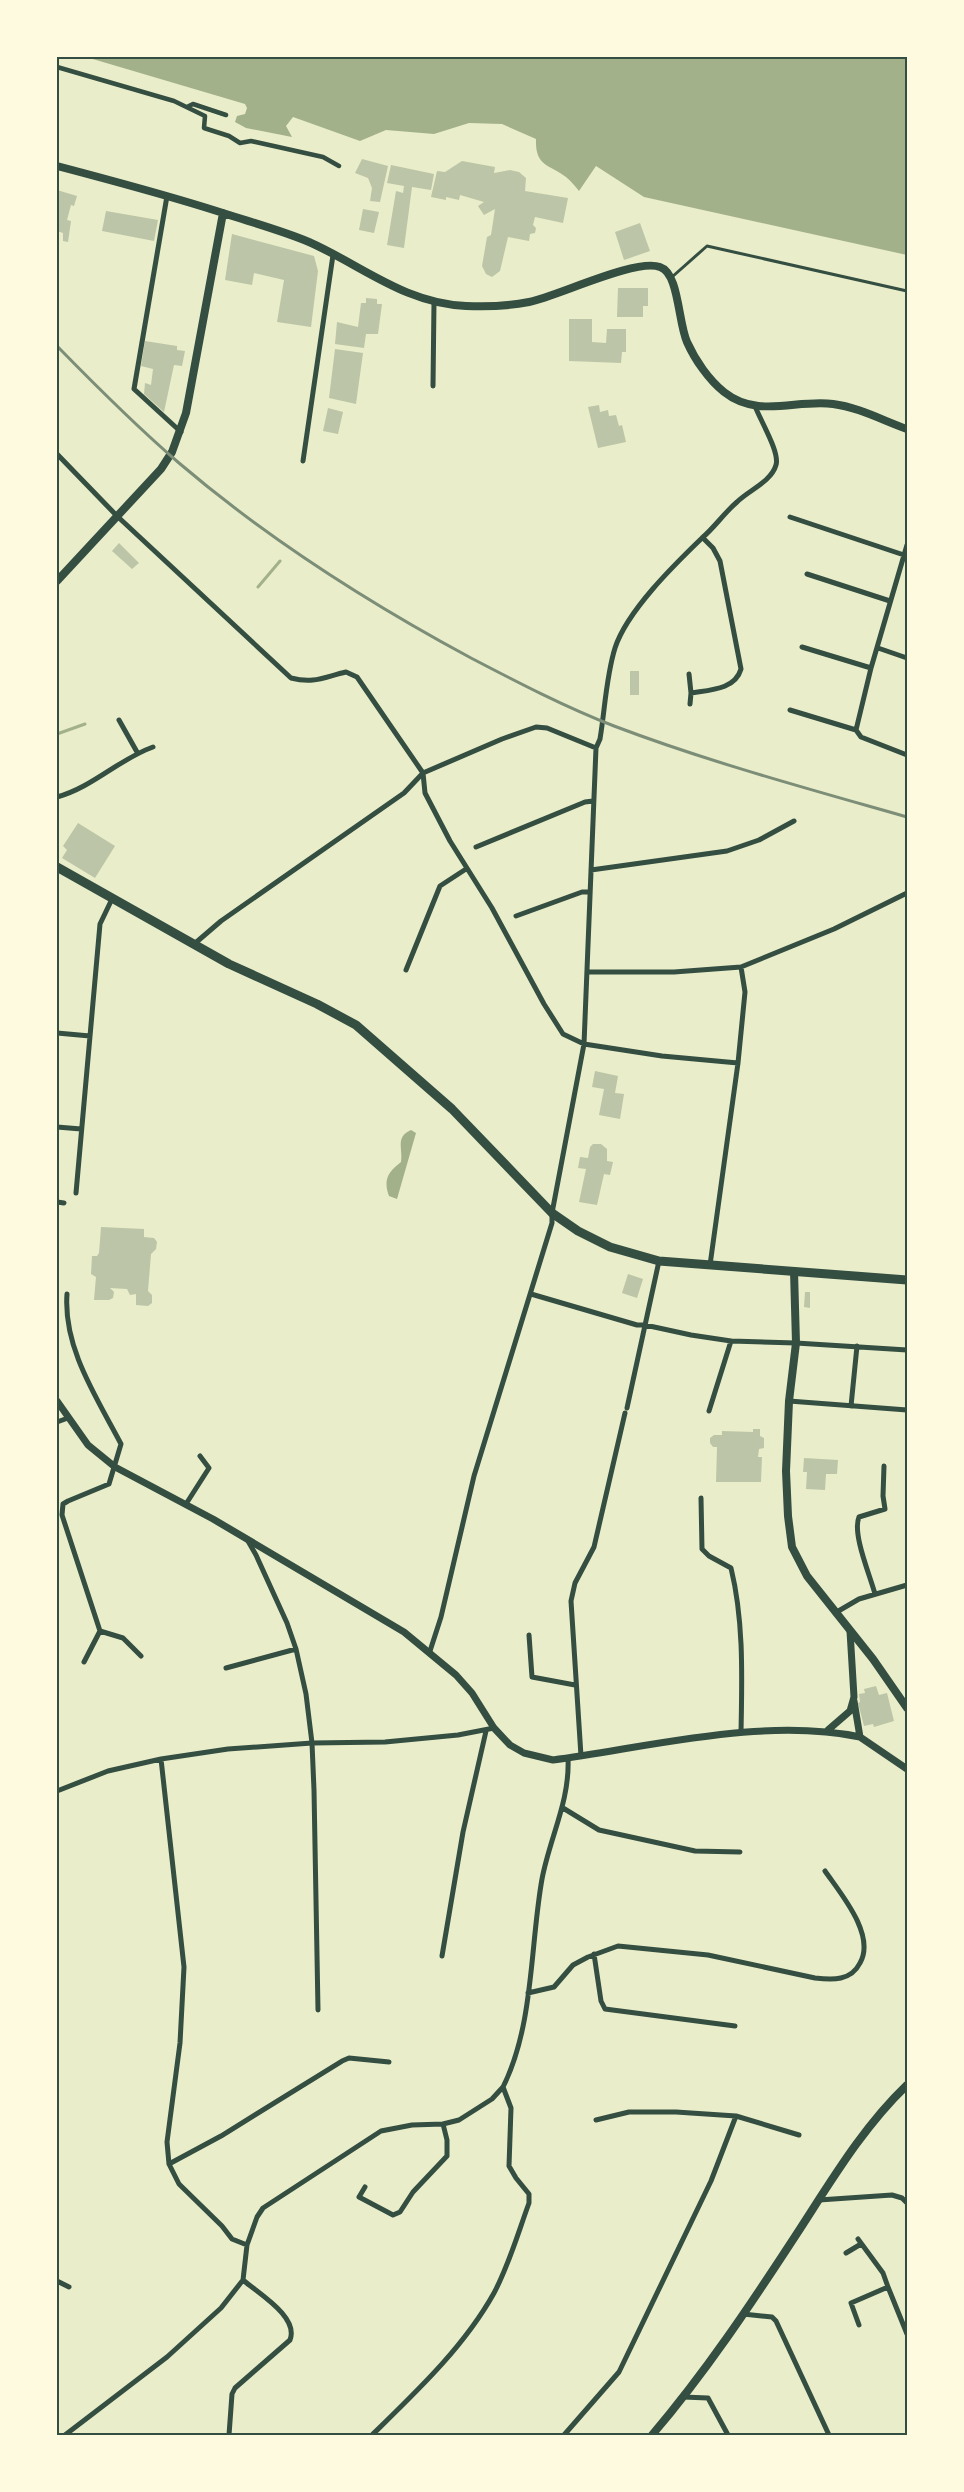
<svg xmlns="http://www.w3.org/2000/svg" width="964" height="2492" font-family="Manrope,sans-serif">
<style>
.water{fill:#a3b18a}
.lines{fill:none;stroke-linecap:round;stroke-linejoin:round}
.stream{stroke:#a3b18a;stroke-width:3}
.building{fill:#bcc5a7}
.service{stroke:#344e41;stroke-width:3}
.pedestrian{stroke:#344e41;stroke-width:4.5}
.minor{stroke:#344e41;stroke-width:5}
.tertiary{stroke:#344e41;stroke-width:7}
.secondary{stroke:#344e41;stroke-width:8}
.primary{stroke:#344e41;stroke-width:9}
.rail{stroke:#7c8e77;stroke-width:3}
.neatline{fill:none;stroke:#344e41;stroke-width:2}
</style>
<rect width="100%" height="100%" fill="#e9edc9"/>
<path class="water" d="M86,57H907V255L644,197L596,166L579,191C575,186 571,181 566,177C548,164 535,166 536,139L502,124L469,123L434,134L386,130L360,141L293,117L286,126L292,137L246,128L235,122L237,116L245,114L247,108L245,104Z
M411,1130L416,1133L397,1199L389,1196C383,1180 388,1172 401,1162C403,1148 395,1137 411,1130Z"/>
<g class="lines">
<path class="stream" d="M258,587L280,561
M57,734L85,724"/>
</g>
<path class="building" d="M362,159L388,166L380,202L370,201L372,188L368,178L355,173Z
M462,161L495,167L494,173L510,170L519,172L526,178L525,191L568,198L563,223L535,217L533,225L536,228L535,233L530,234L529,241L508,237L500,271L492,277L486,274L482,266L487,237L491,235L495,209L484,215L478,206L484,202L460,195L459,200L446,197V200L431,197L437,171L445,172Z
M391,165L434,174L431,190L412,187L404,248L387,245L396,191L403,193L404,186L387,183Z
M57,190L77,196L74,206L71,205L67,220L71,221L68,242L63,241V233L57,231Z
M363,209L379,212L374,233L359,230Z
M106,211L158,220L154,241L102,231Z
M640,223L650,251L624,260L615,232Z
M232,234L314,256L318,271L311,327L277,322L284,280L254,273L252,285L225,280Z
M618,288H648V306H643V317H617Z
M366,298L377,299V304H382L378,334H366L364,348L335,344L337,322L358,327L361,303H366Z
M569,319H592V342L606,343L607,329H626V352H622L621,363L569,361Z
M145,341L177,346V350L185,351L182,366L174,365L164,412L144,394L145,383L151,385L153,369L141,366Z
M335,349L363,353L356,404L329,398Z
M599,405L600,412L608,410L609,416L616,415L619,426L622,425L626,442L598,448L588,407Z
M328,408L343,412L338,434L323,431Z
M119,543L139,563L132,569L112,551Z
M630,671H639V695H630Z
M78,823L115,846L95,878L62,858L67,850L63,846Z
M595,1071L618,1076L615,1093L624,1094L620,1119L599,1115L604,1089L592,1087Z
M593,1144H601L607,1149V1161L613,1162L610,1175L604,1174L597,1205L579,1202L586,1169L578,1168L580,1157L588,1158L590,1147Z
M101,1227L144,1229V1237L154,1238L157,1242L156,1249L151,1254L148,1291L152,1295V1303L148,1306L136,1305V1294L130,1295L127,1289L110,1288L114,1292L113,1298L109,1300H94L96,1277L91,1274L92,1256H97L99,1253Z
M628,1274L643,1279L637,1298L622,1293Z
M805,1292H810V1308L804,1307Z
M753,1429H760V1436L764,1438V1448L759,1449L758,1457H762L761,1482H716L717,1447H713L710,1443V1438L714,1435H722V1431L753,1432Z
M804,1458L838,1460L837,1474H826L825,1490L806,1489L807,1472H803Z
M876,1686L879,1695L887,1693L894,1721L874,1727L873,1724L864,1726L858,1703L860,1702L859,1694L865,1693L864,1689Z"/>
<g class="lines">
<path class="service" d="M672,277L707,246L907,291"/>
<path class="pedestrian" d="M57,67L174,101L205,116L204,128L229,136L240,143L251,141L323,157L339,166
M187,107L193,104L226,115"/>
<path class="minor" d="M167,196L134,389L181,432
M433,386L434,302
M57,454L117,516L291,678C314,684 324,677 346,672L357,677L423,773L425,793L450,841L492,908L544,1004L563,1034L584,1044L662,1056L738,1063
M303,461L333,255
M790,517L904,555
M807,574L890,601
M802,647L871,668
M878,648L907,658
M689,674L691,693C709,690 735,690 741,669L720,561L713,548L703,538
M690,704L691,693
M790,710L856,730L861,737L907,755
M119,720L137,752
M856,730L871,668L907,545
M57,797C93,787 119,759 153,747
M476,847L585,802L593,801
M591,870L727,851L759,840L794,821
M516,916L582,892H589
M193,945L221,921L404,793L423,773L502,739L536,727L547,728L596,748
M406,970L440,886L466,869
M588,972H674L741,967L834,929L907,893
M57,1033L90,1036
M57,1127L81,1129
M76,1193L100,924L112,899
M57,1202L64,1203
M710,1265L738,1063L745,992L741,967
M67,1294C63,1348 97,1398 121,1444L109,1484L68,1501L63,1504L62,1515L100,1631L123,1638L141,1656
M531,1294L637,1325H645L691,1335L731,1341L796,1343L907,1350
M789,1401L907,1410
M851,1406L857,1346
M627,1408L659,1261
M709,1411L731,1341
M57,1422L68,1418
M701,1498L702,1549L709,1556L731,1568C744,1621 742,1678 741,1733
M186,1504L209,1468L200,1456
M248,1541L256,1555L287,1623L296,1649L306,1694L312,1743L314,1790L318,2010
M875,1594C870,1575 852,1534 859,1517L885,1509L883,1496L884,1466
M835,1613L859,1599L907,1585
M529,1635L532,1677L575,1685
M430,1651L441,1617L474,1476L552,1223V1213L584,1044L596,748L600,739C605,709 606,677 615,648C627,611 674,565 702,538C715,527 724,513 737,502C749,490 771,482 776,465C780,452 760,420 755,406
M84,1662L100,1631
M226,1668L296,1649
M581,1756L571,1601L575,1583L594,1547L625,1413
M161,1759L184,1967L180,2043L167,2142L169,2164L179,2184L222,2226L232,2239L247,2245
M57,1791L108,1771L161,1759L228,1749L312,1743L385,1742L458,1735L494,1728
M563,1808L599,1830L695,1851L740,1852
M594,1954L601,2001L605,2009L735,2026
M442,1956L463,1832L486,1731
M528,1993L554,1987L573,1965L588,1957L618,1946L708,1955L815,1978C833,1980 851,1981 860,1963C876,1935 841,1894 825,1871
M596,2120L629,2112H676L736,2116L799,2135
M169,2164L221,2136L342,2061L349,2058L389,2062
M365,2187L359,2197L393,2215L400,2212L413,2192L447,2156V2140L443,2124
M819,2200L892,2195L902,2198L907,2203
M858,2239L883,2273L888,2287
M846,2253L861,2244
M57,2281L69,2287
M743,2314L772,2317L776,2321L829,2435
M859,2325L851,2303L888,2287L907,2334
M683,2397L708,2398L728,2435
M65,2435L167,2357L221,2308L243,2280L247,2245L257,2217L263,2208L381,2131L412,2125L443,2124L459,2120L492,2099L503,2087
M229,2435L232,2394L235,2388L290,2340C299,2317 259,2294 243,2280
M372,2435C416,2392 464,2347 494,2293C509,2265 518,2233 529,2203V2194L516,2178L509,2166L511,2108L503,2087C534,2025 530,1946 542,1879C550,1837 570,1801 568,1758
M564,2435L619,2372L711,2181L736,2116"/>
<path class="tertiary" d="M57,1401L88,1445L115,1467L213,1519L404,1632L456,1675L472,1693L494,1728L510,1745L524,1753L553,1760C650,1747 763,1717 860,1737
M854,1701L860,1737L907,1769
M828,1730L850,1711L854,1697L850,1631"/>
<path class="secondary" d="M57,166C114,181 171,196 226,214C254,223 283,231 309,242C363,266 404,303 466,306C487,307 509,306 529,302C558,296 636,258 660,267C679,273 678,322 687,342C695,360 709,380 724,392C758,419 796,399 833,404C858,407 884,421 907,429
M57,581L161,469L172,452L186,413L223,213
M794,1271L796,1343L789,1401L786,1471L788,1516L792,1547L807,1576L873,1659L907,1708
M652,2435C705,2373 751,2304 796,2235C830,2183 862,2128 907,2085"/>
<path class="primary" d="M57,867L229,964L317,1004L356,1025L452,1109L552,1213L578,1231L610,1247L659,1261L907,1280"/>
<path class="rail" d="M57,346C96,386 136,426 179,463C268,539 367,602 471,658C517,682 565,707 614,726C709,762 809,789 907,817"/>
</g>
<rect width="964" height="2492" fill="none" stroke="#fefae0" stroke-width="117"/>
<rect x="58" y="58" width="848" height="2376" class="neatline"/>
</svg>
